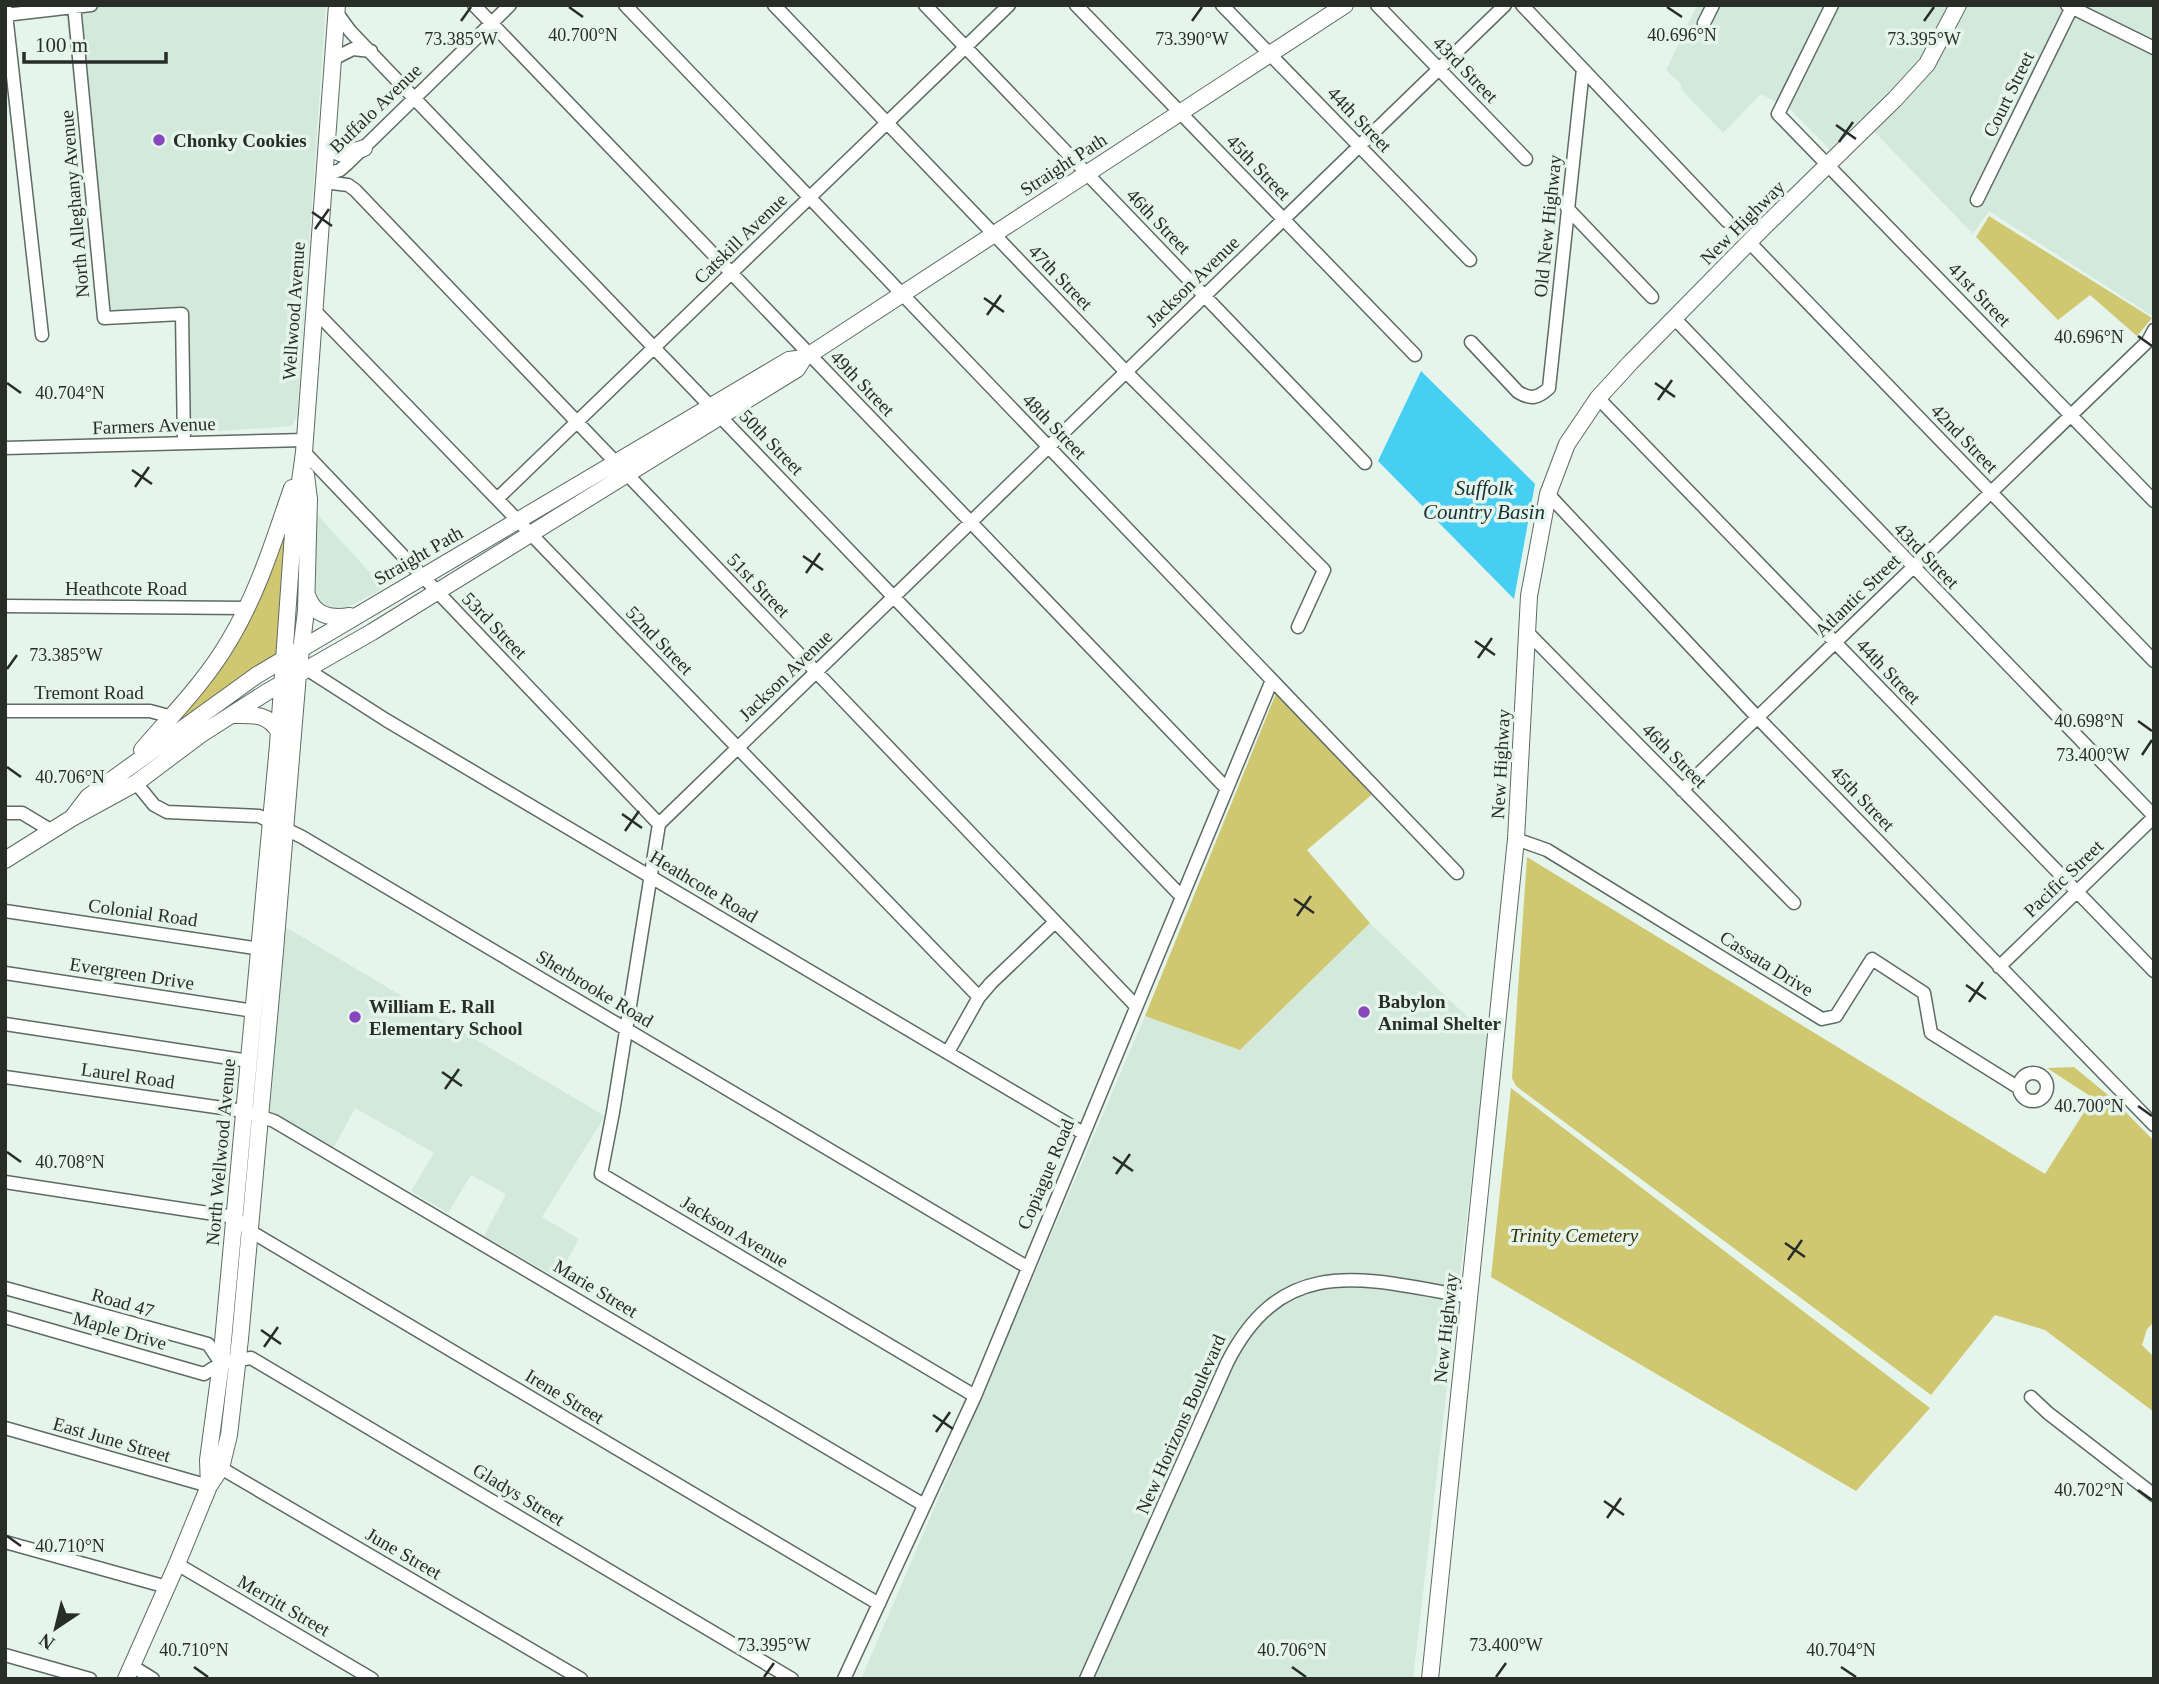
<svg xmlns="http://www.w3.org/2000/svg" width="2159" height="1684" font-family="'Times New Roman',serif">
<style>
.built{fill:#d3e9dc}
.green{fill:#d0c771}
.water{fill:#46cff3}
.lines{fill:none;stroke-linecap:round;stroke-linejoin:round}
.minor-casing{stroke:#5e6b64;stroke-width:15}
.major-casing{stroke:#5e6b64;stroke-width:18}
.minor{stroke:#fff;stroke-width:12}
.major{stroke:#fff;stroke-width:16}
.ticks{fill:none;stroke:#282d2a;stroke-width:2.5}
.poi-dot{fill:#8746bb;stroke:#e6f5ec;stroke-width:2.5}
.labels{text-anchor:middle;stroke-width:7;stroke-linejoin:round;paint-order:stroke}
.street-label{font-size:19px;fill:#282d2a;stroke:#e6f5ec}
.poi-label{font-size:19px;font-weight:bold;fill:#282d2a;stroke:#e6f5ec;text-anchor:start}
.park-label{font-size:19px;font-style:italic;fill:#342f01;stroke:#e6f5ec}
.water-label{font-size:21px;font-style:italic;fill:#172e34;stroke:#e6f5ec}
.ticks-label{font-size:18px;text-anchor:middle;fill:#282d2a;stroke:#e6f5ec;stroke-width:7;stroke-linejoin:round;paint-order:stroke}
</style>
<rect width="100%" height="100%" fill="#e6f5ec"/>
<path class="built" d="M65,5H326L297,416L292,426L180,434L175,319L101,325Z
M1697,5H2154V317L1989,211L1973,234L1861,118L1830,150L1790,109L1761,94L1723,133L1680,88L1682,85L1666,70Z
M313,510L384,588L335,614L311,600Z
M1370,923L1488,1037L1413,1679H861L1145,1016L1240,1050Z
M282,925L605,1116L542,1217L579,1239L557,1278L484,1236L506,1194L471,1175L448,1213L411,1191L434,1153L355,1108L333,1149L266,1110Z"/>
<path class="green" d="M1989,216L2152,318L2137,336L2090,295L2058,320L1976,237Z
M291,504L279,657L149,749L212,676Z
M1277,691L1375,792L1307,850L1370,923L1240,1050L1145,1016Z
M1527,857L2045,1174L2093,1098L2047,1068L2074,1067L2114,1100L2154,1141V1322L2147,1329L2142,1345L2154,1357V1412L2045,1330L1995,1315L1931,1395L1516,1086L1512,1078Z
M1511,1088L1930,1408L1856,1491L1491,1277Z"/>
<path class="water" d="M1421,371L1535,484L1514,599L1378,461Z"/>
<g class="lines">
<defs>
<path id="minor" d="M5,5L42,335
M74,5L104,318L182,314L184,443
M474,5L1225,787
M625,5L1457,873
M774,5L1126,372L1324,570L1298,627
M925,5L1365,463
M1076,5L1415,355
M1222,5L1470,260
M1377,5L1526,159
M1522,5L1727,221
M1832,5L1778,114L2154,501
M2067,5L2154,48
M337,13L350,31L414,98L1181,896
M5,15L91,5
M1704,23L1713,5
M333,59L353,49L371,51
M324,175L340,170L348,163L510,5
M324,182L348,185L355,190L1135,1005
M1977,200L2073,5
M1567,208L1652,297
M1750,243L2154,661
M314,310L979,997
M1675,319L2154,816
M1471,342L1518,392C1531,400 1538,398 1549,388L1583,69
M1598,398L2154,971
M5,448L305,440
M304,452L659,824
M1548,494L1757,717L2154,1125
M497,499L1009,5
M5,606L246,608
M1529,634L1794,903
M308,670L386,720L1083,1133
M5,711H150L172,717
M136,783L154,805L167,812L259,816L302,837L1027,1267
M1682,790L2148,341L2154,330
M5,813H22L52,831
M1516,839L1547,850L1822,1019L1836,1016L1872,959L1924,993L1931,1033L2019,1088
M5,911L268,950
M1999,967L2154,817
M5,973L254,1011
M5,1024L249,1061
M948,1052L979,997L991,983L1055,922
M2019 1087a14 14 0 1 1 28 0a14 14 0 1 1-28 0Z
M5,1077L244,1111L274,1121L924,1505
M5,1182L234,1217L250,1231L879,1604
M5,1288L208,1344L221,1363
M5,1317L204,1374L221,1363L251,1358L792,1679
M975,1396L601,1174L613,1112L659,824L1505,5
M2031,1397L2048,1413L2154,1495
M5,1428L209,1486
M214,1464L581,1679
M5,1542L167,1587
M177,1564L372,1679
M5,1655L90,1679
M132,1666L153,1679
M844,1679L975,1396L1272,680
M1086,1679L1227,1363C1284,1250 1368,1280 1470,1297"/>
<path id="major" d="M327,145C341,158 347,154 364,148
M307,595C314,616 330,619 350,616
M234,715C253,715 268,713 279,732
M142,750C172,715 205,682 229,641C258,593 274,540 292,488
M72,818L88,797L257,675L789,360L804,358L809,355L1345,5
M5,860L72,818L136,783L200,735L267,692L372,632L797,369L804,358
M209,1486L208,1460L221,1363L278,745L293,533L304,452L337,5
M126,1679L177,1564L209,1486L221,1468L229,1435L240,1339L275,951L298,674L306,611L309,499L306,475
M1430,1679L1516,839L1529,596L1548,494L1567,444L1598,398L1631,362L1763,228L1895,99L1927,64L1958,5"/>
</defs>
<use href="#minor" class="minor-casing"/>
<use href="#major" class="major-casing"/>
<use href="#minor" class="minor"/>
<use href="#major" class="major"/>
</g>
<path class="ticks" d="M569,7L583,17M1667,7L1682,17M461,21L471,7M1192,21L1202,7M1924,21L1934,7M1836,125L1856,139M1839,142L1853,122M312,212L332,226M315,229L329,209M984,298L1004,312M987,315L1001,295M2138,336L2152,346M7,383L21,393M1655,383L1675,397M1658,400L1672,380M132,470L152,484M135,487L149,467M803,556L823,570M806,573L820,553M1475,641L1495,655M1478,658L1492,638M7,669L17,655M2138,721L2152,731M2142,755L2152,740M7,767L21,777M622,814L642,828M625,831L639,811M1294,899L1314,913M1297,916L1311,896M1966,985L1986,999M1969,1002L1983,982M442,1072L462,1086M445,1089L459,1069M2138,1106L2152,1116M7,1152L21,1162M1113,1157L1133,1171M1116,1174L1130,1154M1785,1243L1805,1257M1788,1260L1802,1240M261,1330L281,1344M264,1347L278,1327M933,1415L953,1429M936,1432L950,1412M2138,1490L2152,1500M1604,1501L1624,1515M1607,1518L1621,1498M7,1536L21,1546M194,1667L208,1677M1292,1667L1306,1677M1841,1667L1856,1677M764,1677L774,1663M1496,1677L1506,1663"/>
<g class="poi-dot">
<circle cx="159" cy="140" r="7"/>
<circle cx="1364" cy="1012" r="7"/>
<circle cx="355" cy="1017" r="7"/>
</g>
<g class="labels">
<g class="street-label">
<text transform="translate(1466 69) rotate(46)" y="7">43rd Street</text>
<text transform="translate(2008 94) rotate(-64)" y="7">Court Street</text>
<text transform="translate(375 108) rotate(-44)" y="7">Buffalo Avenue</text>
<text transform="translate(1360 119) rotate(46)" y="7">44th Street</text>
<text transform="translate(1063 164) rotate(-33)" y="7">Straight Path</text>
<text transform="translate(1259 167) rotate(46)" y="7">45th Street</text>
<text transform="translate(74 204) rotate(-95)" y="7">North Alleghany Avenue</text>
<text transform="translate(1159 221) rotate(46)" y="7">46th Street</text>
<text transform="translate(1742 222) rotate(-45)" y="7">New Highway</text>
<text transform="translate(1547 226) rotate(-84)" y="7">Old New Highway</text>
<text transform="translate(740 238) rotate(-44)" y="7">Catskill Avenue</text>
<text transform="translate(1061 277) rotate(46)" y="7">47th Street</text>
<text transform="translate(1192 281) rotate(-44)" y="7">Jackson Avenue</text>
<text transform="translate(1980 294) rotate(46)" y="7">41st Street</text>
<text transform="translate(293 311) rotate(-86)" y="7">Wellwood Avenue</text>
<text transform="translate(863 383) rotate(46)" y="7">49th Street</text>
<text transform="translate(154 425) rotate(-2)" y="7">Farmers Avenue</text>
<text transform="translate(1055 426) rotate(46)" y="7">48th Street</text>
<text transform="translate(1965 438) rotate(46)" y="7">42nd Street</text>
<text transform="translate(772 442) rotate(46)" y="7">50th Street</text>
<text transform="translate(418 555) rotate(-30)" y="7">Straight Path</text>
<text transform="translate(1927 555) rotate(46)" y="7">43rd Street</text>
<text transform="translate(759 585) rotate(46)" y="7">51st Street</text>
<text x="126" y="595">Heathcote Road</text>
<text transform="translate(1857 595) rotate(-44)" y="7">Atlantic Street</text>
<text transform="translate(495 625) rotate(46)" y="7">53rd Street</text>
<text transform="translate(660 640) rotate(46)" y="7">52nd Street</text>
<text transform="translate(1889 671) rotate(46)" y="7">44th Street</text>
<text transform="translate(785 675) rotate(-44)" y="7">Jackson Avenue</text>
<text x="89" y="699">Tremont Road</text>
<text transform="translate(1675 755) rotate(45)" y="7">46th Street</text>
<text transform="translate(1500 764) rotate(-87)" y="7">New Highway</text>
<text transform="translate(1863 798) rotate(46)" y="7">45th Street</text>
<text transform="translate(2063 878) rotate(-44)" y="7">Pacific Street</text>
<text transform="translate(704 886) rotate(31)" y="7">Heathcote Road</text>
<text transform="translate(143 912) rotate(8)" y="7">Colonial Road</text>
<text transform="translate(1767 963) rotate(32)" y="7">Cassata Drive</text>
<text transform="translate(132 973) rotate(9)" y="7">Evergreen Drive</text>
<text transform="translate(595 988) rotate(31)" y="7">Sherbrooke Road</text>
<text transform="translate(128 1075) rotate(8)" y="7">Laurel Road</text>
<text transform="translate(220 1152) rotate(-85)" y="7">North Wellwood Avenue</text>
<text transform="translate(1045 1174) rotate(-67)" y="7">Copiague Road</text>
<text transform="translate(735 1231) rotate(31)" y="7">Jackson Avenue</text>
<text transform="translate(596 1288) rotate(31)" y="7">Marie Street</text>
<text transform="translate(123 1302) rotate(16)" y="7">Road 47</text>
<text transform="translate(1445 1328) rotate(-84)" y="7">New Highway</text>
<text transform="translate(120 1330) rotate(16)" y="7">Maple Drive</text>
<text transform="translate(565 1396) rotate(31)" y="7">Irene Street</text>
<text transform="translate(1180 1424) rotate(-66)" y="7">New Horizons Boulevard</text>
<text transform="translate(112 1439) rotate(16)" y="7">East June Street</text>
<text transform="translate(519 1494) rotate(31)" y="7">Gladys Street</text>
<text transform="translate(404 1553) rotate(30)" y="7">June Street</text>
<text transform="translate(284 1605) rotate(30)" y="7">Merritt Street</text>
</g>
<g class="poi-label">
<text x="173" y="147">Chonky Cookies</text>
<text x="1378" y="1008">Babylon<tspan x="1378" dy="22">Animal Shelter</tspan></text>
<text x="369" y="1013">William E. Rall<tspan x="369" dy="22">Elementary School</tspan></text>
</g>
<g class="park-label">
<text x="1574" y="1242">Trinity Cemetery</text>
</g>
<g class="water-label">
<text x="1484" y="495">Suffolk<tspan x="1484" dy="24">Country Basin</tspan></text>
</g>
</g>
<g class="ticks-label">
<text x="583" y="41">40.700°N</text>
<text x="1682" y="41">40.696°N</text>
<text x="461" y="45">73.385°W</text>
<text x="1192" y="45">73.390°W</text>
<text x="1924" y="45">73.395°W</text>
<text x="2089" y="343">40.696°N</text>
<text x="70" y="399">40.704°N</text>
<text x="66" y="661">73.385°W</text>
<text x="2089" y="727">40.698°N</text>
<text x="2093" y="761">73.400°W</text>
<text x="70" y="783">40.706°N</text>
<text x="2089" y="1112">40.700°N</text>
<text x="70" y="1168">40.708°N</text>
<text x="2089" y="1496">40.702°N</text>
<text x="70" y="1552">40.710°N</text>
<text x="774" y="1651">73.395°W</text>
<text x="1506" y="1651">73.400°W</text>
<text x="194" y="1656">40.710°N</text>
<text x="1292" y="1656">40.706°N</text>
<text x="1841" y="1656">40.704°N</text>
</g>
<rect width="2159" height="1684" fill="none" stroke="#282d2a" stroke-width="14"/>
<g transform="translate(56 1628) rotate(215)" stroke="#e6f5ec" stroke-width="5" paint-order="stroke">
<path d="M0-5L12 26L0 18L-12 26Z" fill="#282d2a"/>
<text y="-10" font-size="19" font-weight="bold" text-anchor="middle" fill="#282d2a">N</text>
</g>
<path d="M24 52v10h142v-10" fill="none" stroke="#282d2a" stroke-width="3.5"/>
<text x="35" y="52" font-size="21" fill="#282d2a" stroke="#e6f5ec" stroke-width="5" paint-order="stroke">100 m</text>
</svg>
